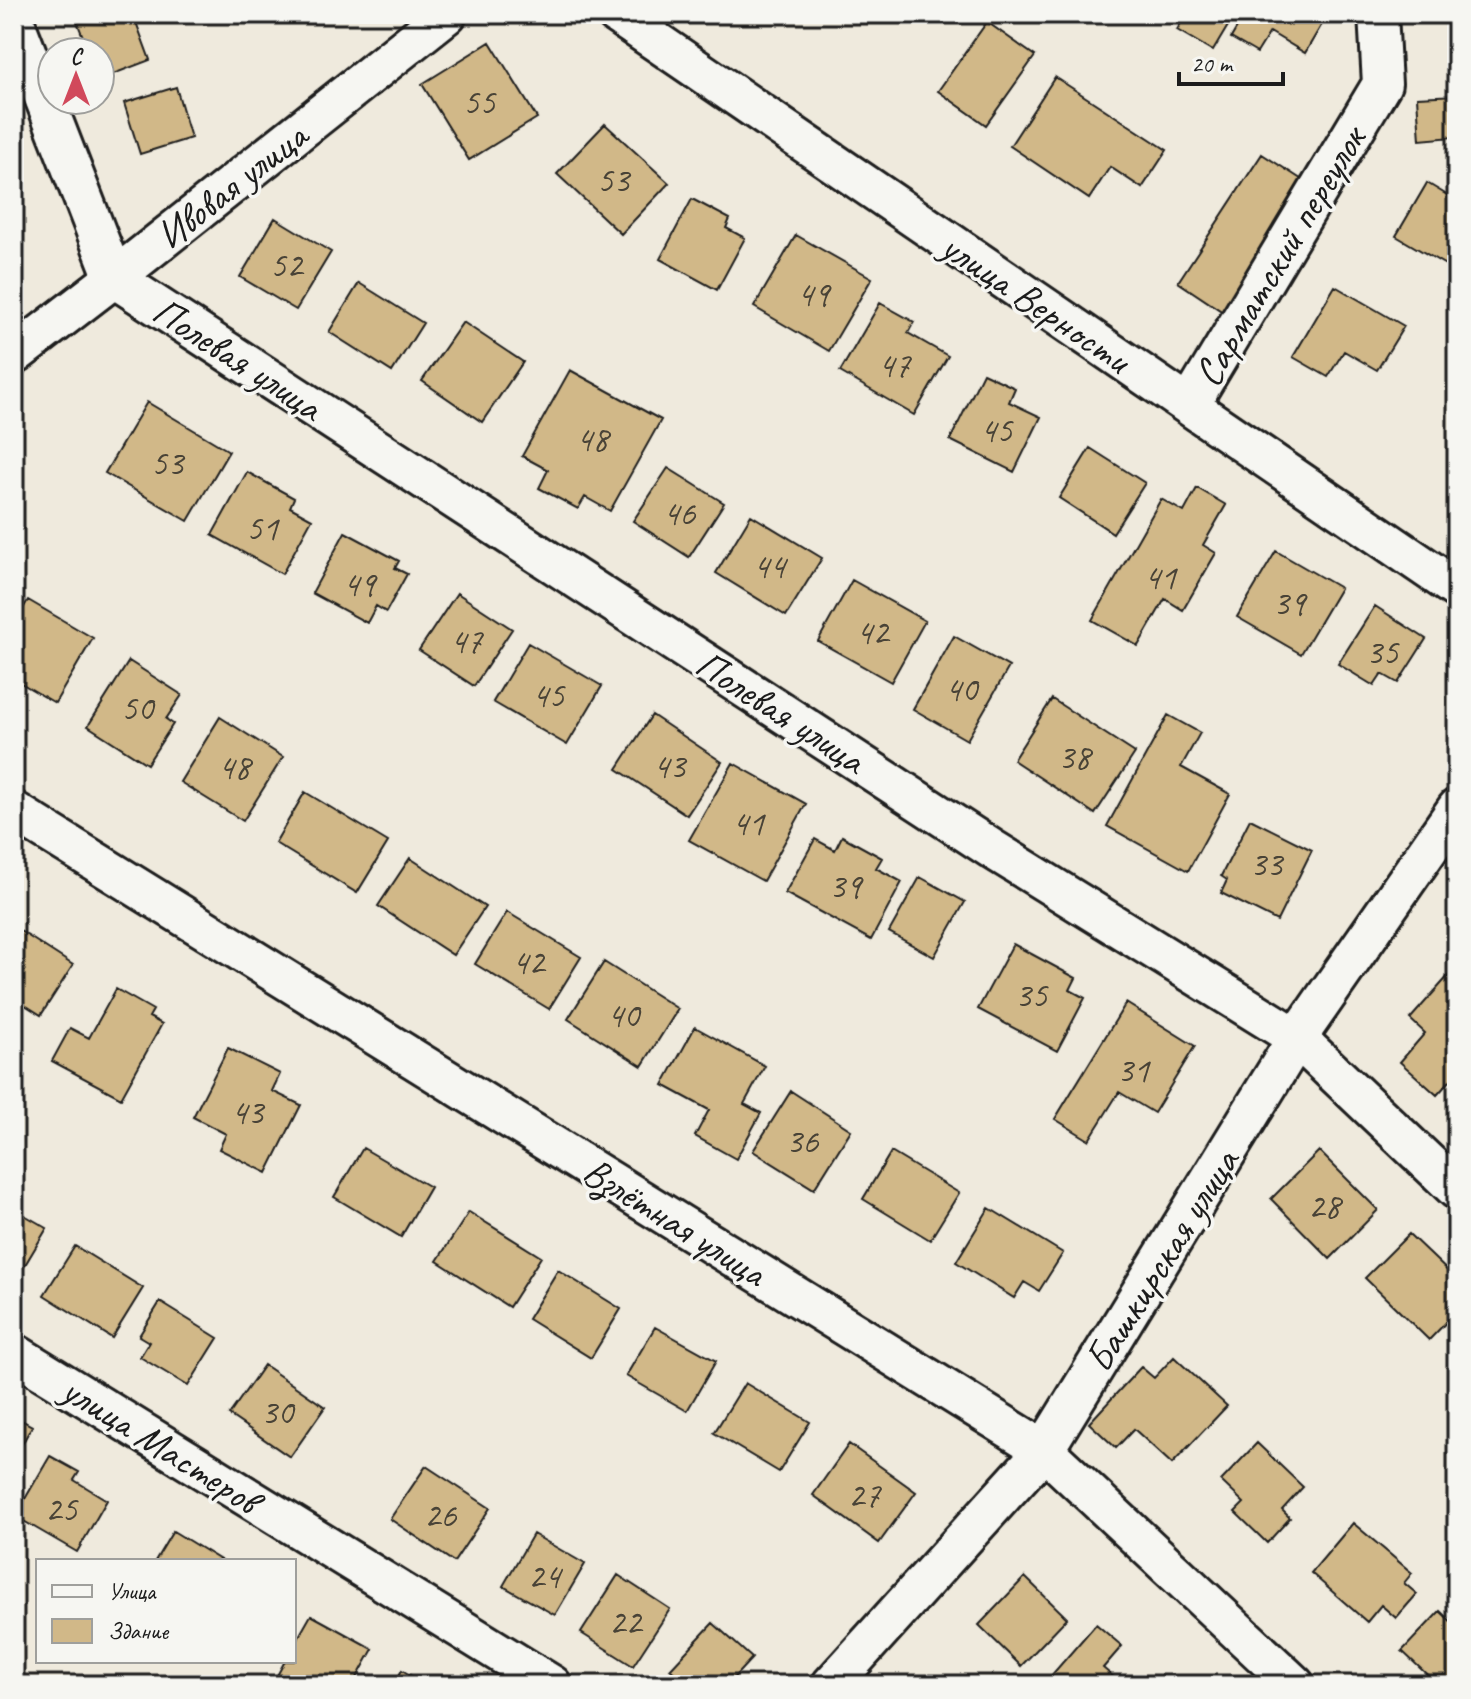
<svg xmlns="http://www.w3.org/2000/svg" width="1471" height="1699" font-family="Caveat,sans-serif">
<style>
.building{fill:#d1b888;stroke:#1c1c1c;stroke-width:2}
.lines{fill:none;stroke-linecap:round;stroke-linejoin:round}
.street-casing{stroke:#1c1c1c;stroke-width:44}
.street{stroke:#f6f6f2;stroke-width:38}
.labels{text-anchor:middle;stroke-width:7;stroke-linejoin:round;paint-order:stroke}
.number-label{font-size:36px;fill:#494337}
.street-label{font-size:40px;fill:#1c1c1c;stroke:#f6f6f2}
</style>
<rect width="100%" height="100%" fill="#efeadd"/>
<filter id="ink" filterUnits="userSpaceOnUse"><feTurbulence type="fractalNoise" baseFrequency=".0125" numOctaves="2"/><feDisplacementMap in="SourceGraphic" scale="16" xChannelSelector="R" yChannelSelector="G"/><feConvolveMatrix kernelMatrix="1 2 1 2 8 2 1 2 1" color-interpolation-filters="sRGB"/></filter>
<g filter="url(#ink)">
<path class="building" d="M74,14H133L150,60L100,79V52H89Z
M1186,14H1235L1213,51L1177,30Z
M1245,14H1328L1305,53L1270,32L1257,53L1231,38Z
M987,22L1035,56L986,125L938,91Z
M490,42L537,118L469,160L422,84Z
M1055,77L1167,150L1142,188L1110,167L1089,199L1010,146Z
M176,87L191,138L140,154L124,103Z
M1457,95V166L1455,167L1453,137L1420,140L1417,97Z
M605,124L669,183L621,234L557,174Z
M1262,154L1307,183L1223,312L1178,282Z
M1427,183L1457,201V253L1449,267L1396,236Z
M692,199L730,219L726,228L745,238L717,290L660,259Z
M275,218L331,252L296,310L240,277Z
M796,235L872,278L829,351L754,307Z
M359,283L423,323L392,372L329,332Z
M1335,286L1404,326L1377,370L1344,351L1328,377L1293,357Z
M880,303L914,322L908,333L948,356L914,415L840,372Z
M463,322L523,362L482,422L422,381Z
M570,370L661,420L610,511L585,497L578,509L539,488L548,470L522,456Z
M983,373L1015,388L1009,402L1041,417L1014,472L950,440Z
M147,402L229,451L188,521L105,473Z
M1090,448L1145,483L1113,533L1059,498Z
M668,468L724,503L689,557L633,521Z
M247,472L294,498L290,507L312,519L282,574L212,535Z
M1197,488L1226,505L1203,545L1216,553L1183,610L1165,599L1138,646L1092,620L1161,499L1184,512Z
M751,515L822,558L786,616L716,573Z
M345,532L399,561L395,568L407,574L386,612L376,606L367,623L312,593Z
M1276,551L1340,588L1301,654L1237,617Z
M852,580L925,621L891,682L818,641Z
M457,593L512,629L474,686L419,650Z
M28,600L93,638L55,703L14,679V624Z
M1375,606L1426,639L1398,683L1382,674L1374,686L1338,664Z
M954,636L1009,667L967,740L913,709Z
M528,643L602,686L567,745L493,702Z
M129,661L182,695L166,719L173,724L147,764L88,726Z
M1052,699L1135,753L1095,814L1013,760Z
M652,715L722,762L687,815L617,769Z
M1168,715L1200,733L1181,767L1230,794L1188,871L1107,826Z
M220,717L283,757L243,821L180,782Z
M733,763L806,804L763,881L689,840Z
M305,792L388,842L357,893L275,843Z
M1250,819L1312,850L1277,921L1221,893L1227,880L1221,876Z
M842,836L882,858L876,868L902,882L871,940L785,893L815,839L835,850Z
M410,858L485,907L453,955L378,906Z
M920,877L965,902L934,957L889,932Z
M507,912L581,957L549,1009L475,964Z
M14,927L73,965L41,1015L14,998Z
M1013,944L1076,978L1070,990L1085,998L1057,1051L978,1009Z
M604,962L678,1009L642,1066L568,1019Z
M1450,974L1457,980V1073L1437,1095L1400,1062L1425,1033L1410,1019Z
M116,989L153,1010L149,1017L162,1024L121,1098L52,1061L70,1028L89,1038Z
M1126,1003L1195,1046L1154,1113L1119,1092L1089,1140L1055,1119Z
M695,1027L765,1066L744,1104L761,1113L736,1159L695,1136L709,1110L663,1085Z
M228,1048L280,1074L272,1091L301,1105L267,1173L219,1149L226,1134L193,1117Z
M791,1091L851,1130L814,1189L753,1151Z
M363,1148L430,1187L401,1237L334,1197Z
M1319,1151L1378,1210L1330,1259L1271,1199Z
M891,1152L959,1193L930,1240L863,1199Z
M989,1208L1063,1253L1039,1291L1024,1282L1014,1298L956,1262Z
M14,1209L47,1228L16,1280L14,1279Z
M469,1212L541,1257L509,1307L437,1261Z
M1409,1234L1457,1280V1311L1429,1340L1365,1278Z
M75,1246L143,1288L112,1338L44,1295Z
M558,1270L621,1309L591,1358L528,1319Z
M160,1302L218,1338L188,1386L140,1357L149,1342L139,1336Z
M655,1327L716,1361L687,1411L626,1376Z
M1174,1357L1227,1406L1172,1464L1134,1429L1116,1448L1089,1423L1141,1367L1154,1378Z
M264,1365L325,1407L290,1457L229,1415Z
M745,1383L810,1422L779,1472L714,1433Z
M14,1416L32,1426L14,1459Z
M1257,1443L1303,1487L1282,1510L1290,1518L1267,1543L1235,1512L1244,1503L1221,1481Z
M849,1444L916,1492L879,1543L813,1495Z
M50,1456L79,1472L74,1480L107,1500L77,1552L15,1516Z
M426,1466L490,1508L454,1562L390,1519Z
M1353,1523L1412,1573L1404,1583L1417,1594L1396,1618L1381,1605L1367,1622L1311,1573Z
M173,1531L222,1561H155Z
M533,1534L585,1564L555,1615L503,1586Z
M618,1575L670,1609L633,1666L581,1633Z
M1025,1577L1067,1618L1021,1666L979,1625Z
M1440,1611L1457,1627V1685H1438L1402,1651Z
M311,1615L373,1649L353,1685H281L274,1681L285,1661H294V1645Z
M713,1623L752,1658L727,1685H688L670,1669Z
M1096,1624L1122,1646L1103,1668L1123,1685H1043Z
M402,1670L426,1685H394Z
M14,1674L34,1685H14Z"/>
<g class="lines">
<defs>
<path id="street" d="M616,14L1457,589
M14,20L114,278L992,849L1297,1038L1457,1190
M14,355L114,278L447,14
M1189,406L1382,84L1378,14
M14,811L1044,1450L1295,1685
M14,1353L552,1685
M831,1685L1044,1450L1297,1038L1457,808"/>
</defs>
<use href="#street" class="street-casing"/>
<use href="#street" class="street"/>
</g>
</g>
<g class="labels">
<g class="number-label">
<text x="479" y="114">55</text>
<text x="613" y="192">53</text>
<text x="286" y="277">52</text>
<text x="813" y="306">49</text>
<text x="894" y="377">47</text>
<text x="996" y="442">45</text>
<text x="592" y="451">48</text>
<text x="167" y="475">53</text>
<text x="679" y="525">46</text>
<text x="262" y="540">51</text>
<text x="769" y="578">44</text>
<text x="1160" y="589">41</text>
<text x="359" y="596">49</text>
<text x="1289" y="615">39</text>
<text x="872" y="644">42</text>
<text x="466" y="653">47</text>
<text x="1382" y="664">35</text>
<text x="961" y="701">40</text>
<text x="548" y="707">45</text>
<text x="137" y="720">50</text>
<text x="1074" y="769">38</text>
<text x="669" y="778">43</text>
<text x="234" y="779">48</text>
<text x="748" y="835">41</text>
<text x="1266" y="876">33</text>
<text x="845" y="898">39</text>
<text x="528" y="974">42</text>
<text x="1031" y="1007">35</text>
<text x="623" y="1027">40</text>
<text x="1133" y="1082">31</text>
<text x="247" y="1124">43</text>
<text x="802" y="1153">36</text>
<text x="1324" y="1218">28</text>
<text x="277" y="1424">30</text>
<text x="864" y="1507">27</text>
<text x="61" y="1521">25</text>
<text x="440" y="1527">26</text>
<text x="544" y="1588">24</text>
<text x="625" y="1634">22</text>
</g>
<g class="street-label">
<text transform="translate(231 185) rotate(-38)" y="14">Ивовая улица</text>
<text transform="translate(1279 256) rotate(-59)" y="14">Сарматский переулок</text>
<text transform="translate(1036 302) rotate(34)" y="14">улица Верности</text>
<text transform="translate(238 358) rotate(33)" y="14">Полевая улица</text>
<text transform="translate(781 711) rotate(33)" y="14">Полевая улица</text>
<text transform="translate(675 1221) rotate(32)" y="14">Взлётная улица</text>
<text transform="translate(1161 1260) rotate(-58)" y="14">Башкирская улица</text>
<text transform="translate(161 1444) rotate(32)" y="14">улица Мастеров</text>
</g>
</g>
<rect width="1471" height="1699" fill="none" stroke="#f6f6f2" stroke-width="48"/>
<rect x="24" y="24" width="1423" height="1651" fill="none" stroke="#1c1c1c" stroke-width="3" filter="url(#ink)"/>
<rect x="36" y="1559" width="260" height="104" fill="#f6f6f2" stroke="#9f9f9c" stroke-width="2"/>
<rect x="52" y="1585" width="40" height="12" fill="#f6f6f2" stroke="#9f9f9c" stroke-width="2"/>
<text x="108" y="1599" font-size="24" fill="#1c1c1c">Улица</text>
<rect x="52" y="1619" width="40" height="24" fill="#d1b888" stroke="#9f9f9c" stroke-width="2"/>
<text x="108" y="1639" font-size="24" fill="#1c1c1c">Здание</text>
<g transform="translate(76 76)"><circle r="38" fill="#f6f6f2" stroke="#9f9f9c" stroke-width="2"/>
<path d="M0-6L14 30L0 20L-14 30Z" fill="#d1495b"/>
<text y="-12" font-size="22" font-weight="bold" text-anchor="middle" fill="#1c1c1c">С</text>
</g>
<path d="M1179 72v12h104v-12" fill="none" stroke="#1c1c1c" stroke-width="4"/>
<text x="1191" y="72" font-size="24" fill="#1c1c1c" stroke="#f6f6f2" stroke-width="6" paint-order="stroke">20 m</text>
</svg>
